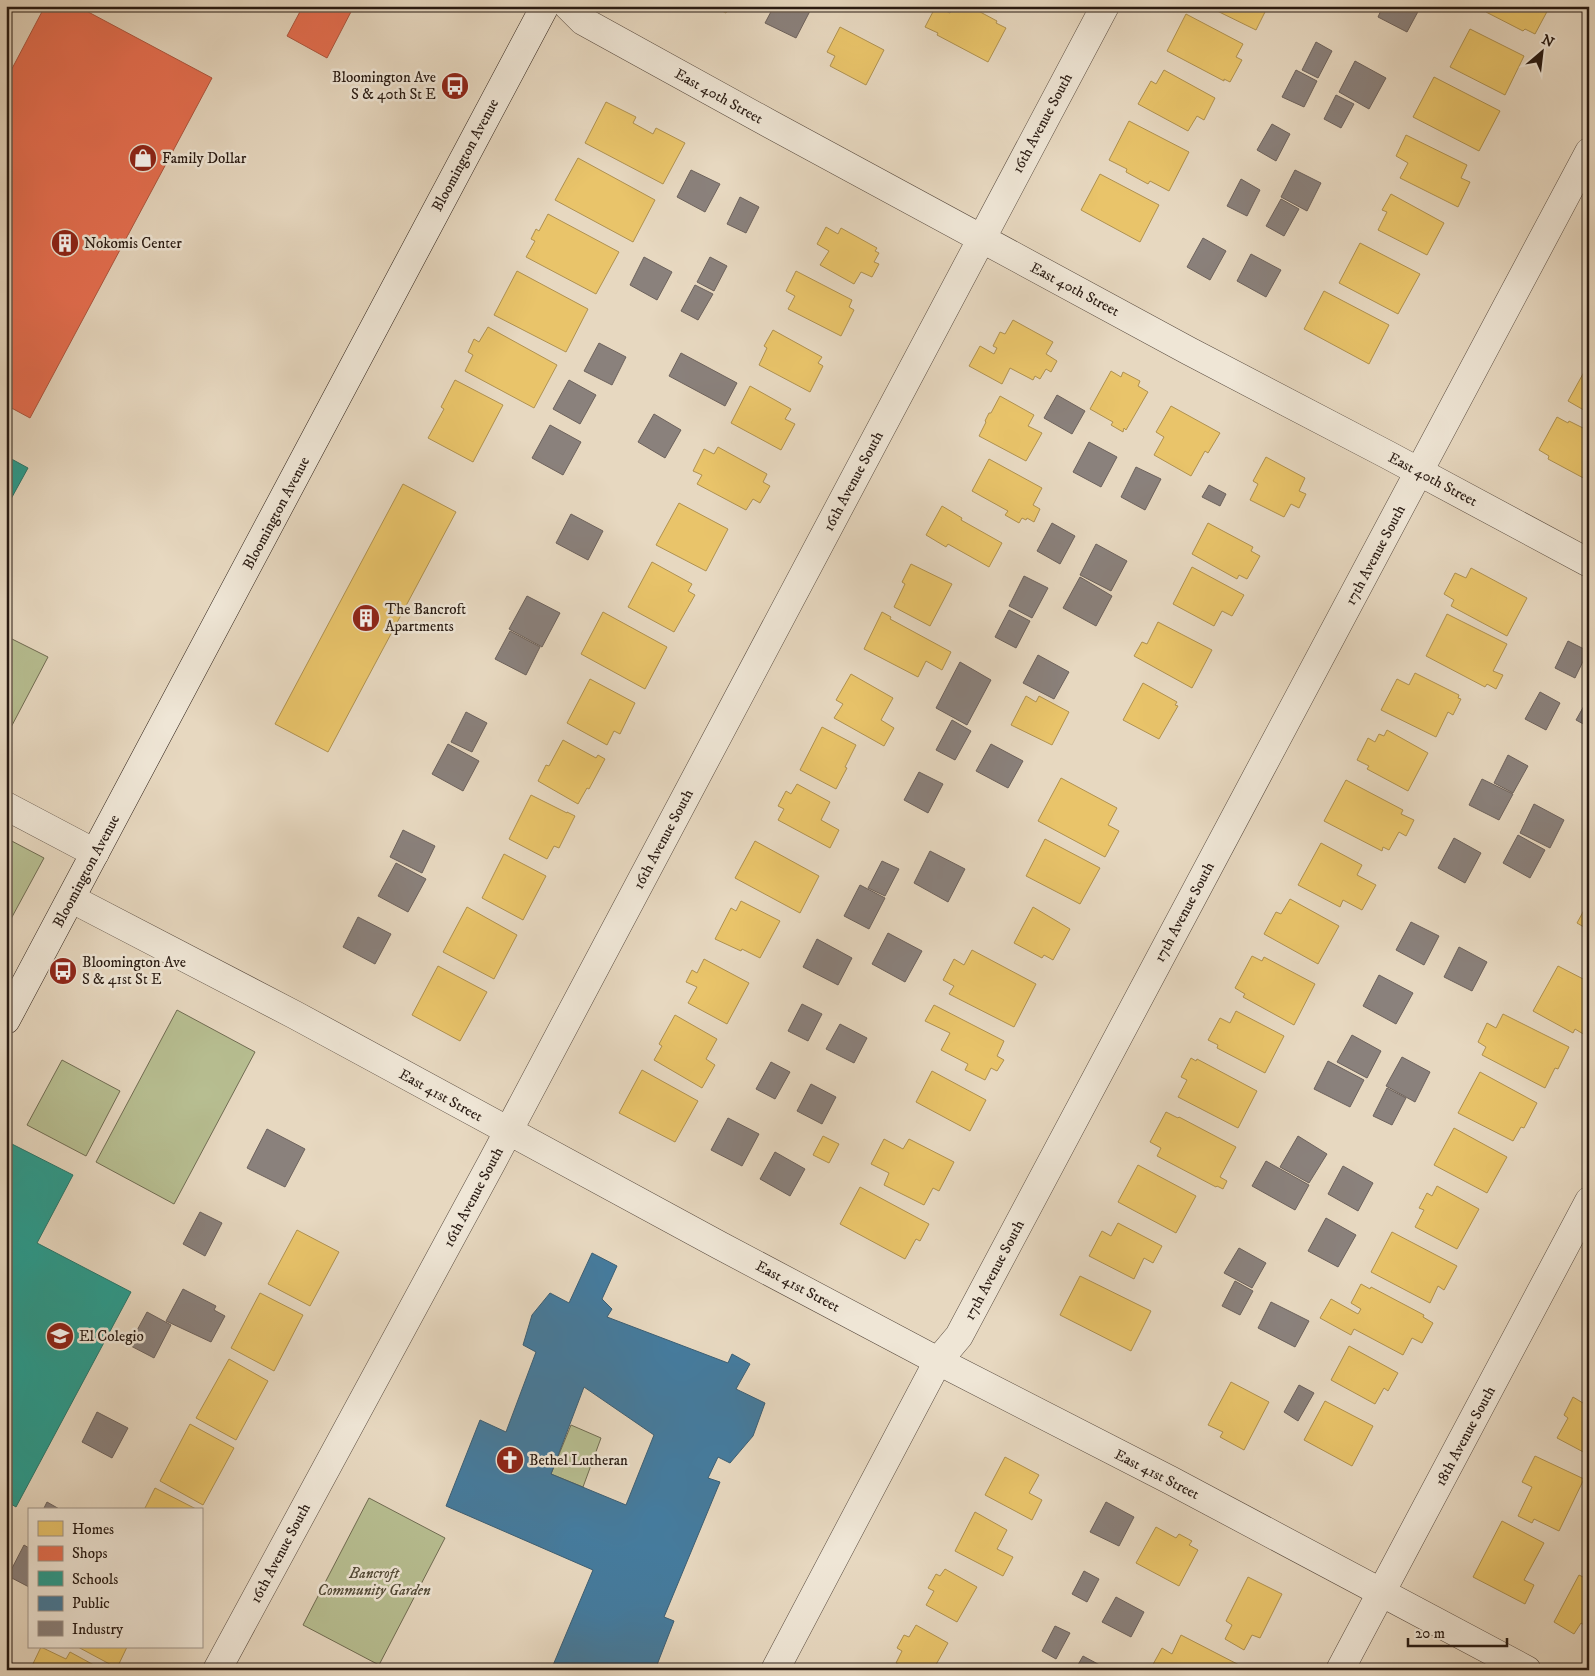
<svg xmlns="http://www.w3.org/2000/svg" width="1595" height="1676" font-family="'IM FELL DW Pica',serif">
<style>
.green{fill:#b7be91;stroke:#706c52}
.homes{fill:#e9c46a;stroke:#af9150}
.shops{fill:#e76f51;stroke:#ae563e}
.schools{fill:#2a9d8f;stroke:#29766a}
.public{fill:#457b9d;stroke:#3c5e73;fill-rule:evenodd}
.industry{fill:#8a817c;stroke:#6d625c}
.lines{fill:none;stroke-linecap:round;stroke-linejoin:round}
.street-casing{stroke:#584a3e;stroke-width:29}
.secondary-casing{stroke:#281a12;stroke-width:29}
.street{stroke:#efe6d6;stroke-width:28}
.secondary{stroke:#efe6d6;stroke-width:28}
.labels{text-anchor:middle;stroke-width:5;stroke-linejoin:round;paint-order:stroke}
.poi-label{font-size:15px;fill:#281a12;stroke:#efe6d6;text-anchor:start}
.street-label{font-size:15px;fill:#281a12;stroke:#efe6d6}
.park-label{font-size:15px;font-style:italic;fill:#534b38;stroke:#efe6d6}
</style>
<rect width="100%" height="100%" fill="#e7d8c0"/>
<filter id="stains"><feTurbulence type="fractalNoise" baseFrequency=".004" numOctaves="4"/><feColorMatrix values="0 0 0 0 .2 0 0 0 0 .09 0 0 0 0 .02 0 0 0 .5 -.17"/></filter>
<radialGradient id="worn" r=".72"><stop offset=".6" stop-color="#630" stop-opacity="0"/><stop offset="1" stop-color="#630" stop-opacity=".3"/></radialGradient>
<path class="green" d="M6,636L48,657L9,731L6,730Z
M6,838L44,858L6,928Z
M177,1010L255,1052L174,1204L96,1162Z
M62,1060L120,1091L86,1156L27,1125Z
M571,1425L601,1438L583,1487L551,1474Z
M369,1498L445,1538L379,1665L303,1625Z"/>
<path class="homes" d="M712,6H730L726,13Z
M936,6L950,13L953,6H969L997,21L996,23L1006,28L988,62L937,35L938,33L925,27Z
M1207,6H1268L1256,30Z
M1489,6H1550L1535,34L1525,29L1523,31L1486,12Z
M1186,14L1243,44L1236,57L1242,60L1230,82L1224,79V81L1167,51Z
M840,27L884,50L866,85L830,66L835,56L827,52Z
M1470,29L1524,56L1505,95L1450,67Z
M1164,70L1215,98L1204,120L1197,116L1188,131L1138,104L1151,81L1156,84Z
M1434,77L1500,111L1479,151L1413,117Z
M606,102L636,117L633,123L653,134L656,128L685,143L663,184L585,143Z
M1129,121L1189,152L1169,191L1150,181L1148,184L1126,172L1127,169L1109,160Z
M1406,135L1467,165L1461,178L1470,182L1458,207L1400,178L1408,163L1396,156Z
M578,158L655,200L633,242L555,200Z
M1100,174L1159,205L1140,242L1081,210Z
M1391,194L1444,223L1427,255L1378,230L1387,212L1382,210Z
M548,214L619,252L596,294L526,257L535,241L531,239L536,229L539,231Z
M826,227L838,234L841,228L877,248L875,251L879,253L874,262L879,264L872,277L861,272L854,284L820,265L829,251L817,244Z
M1360,243L1420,274L1398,314L1339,283Z
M517,271L588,309L566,352L494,315Z
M796,271L852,300L849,307L854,310L841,336L788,309L795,296L786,291Z
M1324,291L1389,325L1369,364L1304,329Z
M1013,320L1053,342L1046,354L1057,361L1051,372L1046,369L1040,379L1035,376L1033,380L1010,368L1002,384L969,366L980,346L994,354L997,348L993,346L1000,332L1005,334Z
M488,327L557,365L534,408L465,371L473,355L468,352L474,339L479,342Z
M773,330L822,357L818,363L823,366L810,392L759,365L767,348L764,346Z
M1589,363V413L1568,401Z
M1111,371L1121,377L1123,372L1140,381L1138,386L1148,392L1126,430L1124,428L1123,432L1111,425L1113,422L1090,409Z
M455,380L503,405L473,462L428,438L444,409L441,407Z
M750,386L791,409L785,419L795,424L781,450L731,423Z
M1000,396L1034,415L1028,426L1042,433L1026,461L979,436L986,422L985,421L989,413H991Z
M1171,406L1220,433L1208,453L1205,451L1191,476L1154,455L1164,437L1156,432Z
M1557,417L1568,423L1569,421L1589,431V481L1548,459L1549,456L1539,450Z
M718,447L767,474L763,482L770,486L760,503L753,499L746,510L697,484L702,475L693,471L704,449L714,454Z
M1266,457L1305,478L1299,491L1306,494L1299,508L1291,504L1284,517L1250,500L1258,484L1253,481Z
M989,459L1042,488L1033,505L1040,509L1034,522L1027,518L1026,520L1022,518L1019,523L1005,515L1008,511L972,491Z
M403,484L456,512L328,752L275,724Z
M679,503L728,529L706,571L656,545Z
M942,506L962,518L961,520L1002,543L989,567L948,544L946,547L926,535Z
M1208,523L1253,547L1251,551L1260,556L1247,579L1239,575L1237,579L1192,554Z
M652,562L692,584L688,591L695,595L674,632L628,607Z
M911,564L952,584L930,626L894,607L905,584L902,582Z
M1192,567L1244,595L1232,616L1222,611L1214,626L1173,604Z
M1471,568L1527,598L1507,636L1451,606L1454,600L1444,594L1455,573L1466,578Z
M603,612L667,647L645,689L581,654Z
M882,612L891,617L890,619L951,652L942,670L926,661L918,677L864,649Z
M1447,614L1507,644L1493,671L1503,675L1496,689L1487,684L1485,687L1426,656Z
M1158,622L1212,650L1192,688L1134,656L1142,642L1147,644Z
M1415,673L1459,695L1458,698L1461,699L1453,715L1448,712L1436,737L1381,710L1397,679L1409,685Z
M851,674L893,698L881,720L894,728L884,746L834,718L843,704L836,700Z
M590,679L635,703L620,734L614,731L607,745L567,723Z
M1143,683L1177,702L1175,705L1178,706L1159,739L1123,720Z
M1026,696L1036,702L1039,696L1069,712L1052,745L1011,725Z
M822,727L856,745L845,767L847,768L836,789L800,770Z
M1387,730L1428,753L1408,791L1367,769L1369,766L1357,760L1368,738L1375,742L1379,734L1384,736Z
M563,740L596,758L598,755L605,759L589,789L587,788L578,804L538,781L546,765L549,766Z
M1061,778L1117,808L1108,825L1119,831L1105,857L1038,821Z
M1346,780L1403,810L1401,814L1414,820L1406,836L1399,832L1389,850L1383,847L1382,851L1324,821Z
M797,784L830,802L821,820L839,830L830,848L778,820L784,809L778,806L786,791L791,794Z
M531,795L567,813V812L575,816L559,848L554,846L547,859L509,839Z
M1045,839L1100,868L1080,904L1026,876Z
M755,841L819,876L800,913L735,878Z
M1321,843L1362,865L1357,875L1376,885L1362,910L1343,900L1340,907L1298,885Z
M504,854L546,876L523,920L482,898Z
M1290,899L1339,926L1318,964L1264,934L1276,912L1281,914Z
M741,901L780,921L760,958L742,949L741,951L715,939L731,908L736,911Z
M1589,901V930L1577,923Z
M467,907L517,935L494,979L443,952Z
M1033,907L1070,929L1053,960L1044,955L1042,958L1014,943Z
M972,950L1036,984L1014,1027L949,994L954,986L943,980L954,959L964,965Z
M1252,956L1262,961L1264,957L1315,984L1294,1025L1243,997L1245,994L1235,988Z
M704,959L749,983L727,1024L688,1003L697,987L686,982L692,970L697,973Z
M438,966L487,992L460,1041L412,1015Z
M1558,966L1589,982V1029L1585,1035L1575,1029L1573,1033L1533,1011Z
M934,1005L1004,1041L997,1056L1004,1060L997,1071L991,1068L985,1080L965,1070L968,1064L941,1050L950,1033L925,1021Z
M1236,1011L1284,1036L1265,1073L1217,1048L1218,1045L1208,1040L1220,1018L1230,1023Z
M1503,1014L1569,1047L1558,1069L1555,1068L1545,1088L1482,1055L1486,1047L1478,1042L1487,1023L1496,1028Z
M675,1015L717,1039L706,1059L715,1065L702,1088L654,1060L662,1046L659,1044Z
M1191,1058L1196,1061L1197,1059L1257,1091L1238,1128L1178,1097L1187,1080L1181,1077Z
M642,1070L698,1101L675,1142L619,1113Z
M932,1071L986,1100L970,1131L916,1102Z
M1480,1072L1537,1103L1524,1128L1521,1127L1513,1141L1458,1113Z
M1166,1112L1178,1118L1179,1117L1236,1147L1220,1177L1227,1181L1223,1189L1217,1186L1216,1187L1157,1156L1161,1148L1150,1142Z
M1454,1128L1507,1157L1487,1193L1434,1165Z
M823,1136L839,1144L829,1163L813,1155Z
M884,1139L903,1149L909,1139L954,1162L939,1191L933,1188L924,1205L884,1185L889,1173L871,1164Z
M1138,1165L1196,1196L1176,1233L1118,1202Z
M1437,1186L1479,1209L1457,1249L1415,1227L1424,1210L1419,1208L1427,1193L1432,1196Z
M860,1187L929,1224L920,1241L916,1239L905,1259L840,1224Z
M1118,1223L1162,1246L1153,1263L1144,1258L1134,1279L1089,1256L1102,1231L1111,1236Z
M297,1230L339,1252L310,1306L268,1284Z
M1392,1232L1457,1266L1444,1290L1438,1286L1430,1303L1371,1272Z
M1080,1276L1151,1311L1131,1351L1060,1315Z
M1361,1284L1370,1289L1371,1287L1424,1315L1423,1317L1433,1323L1422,1343L1412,1338L1403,1355L1354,1329L1351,1335L1320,1318L1331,1299L1358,1314L1361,1309L1351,1303Z
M260,1293L303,1315L274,1371L231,1348Z
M1349,1346L1398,1373L1388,1391L1384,1388L1375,1404L1331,1380Z
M229,1359L268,1381L236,1440L196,1418Z
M1231,1382L1269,1402L1244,1450L1220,1437L1223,1432L1208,1425Z
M1573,1397L1583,1403L1584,1401L1589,1403V1455L1557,1438L1568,1418L1564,1415Z
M1325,1401L1373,1426L1352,1466L1304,1440Z
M190,1424L234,1448L203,1505L160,1481Z
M1535,1456L1584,1479L1559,1531L1534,1519L1532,1523L1518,1516L1532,1487L1522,1482Z
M1005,1457L1039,1475L1029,1493L1042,1500L1032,1520L985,1495Z
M155,1488L198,1510H144Z
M975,1512L1007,1530L997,1549L1013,1557L1003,1576L955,1551Z
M1502,1521L1544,1543L1524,1580L1534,1585L1525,1604L1473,1577Z
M1156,1527L1176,1538L1179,1534L1192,1541L1189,1545L1198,1550L1179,1586L1136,1563Z
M945,1569L977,1587L957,1622L926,1605L934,1591L928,1588L936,1574L940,1576Z
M1579,1575L1589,1580V1628L1581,1623L1574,1634L1554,1622Z
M1248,1577L1282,1594L1260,1638L1252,1635L1244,1650L1225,1639L1232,1625L1226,1621Z
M916,1625L948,1643L933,1670H909L896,1663L902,1651L897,1648L904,1635L909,1637Z
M1181,1635L1245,1668L1244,1670H1154L1151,1668L1162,1648L1172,1654Z
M41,1647L66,1659L70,1652L103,1670H30Z
M78,1647H127L117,1668Z"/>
<path class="shops" d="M45,6H77L212,78L30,418L6,405V80Z
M303,6H354L327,58L287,36Z"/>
<path class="schools" d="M6,456L28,468L6,508Z
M6,1141L73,1175L37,1243L131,1292L16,1507L6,1501Z"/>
<path class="public" d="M592,1253L617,1266L602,1299L612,1309L607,1317L728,1363L732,1354L750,1364L736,1389L765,1403L753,1436L730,1463L718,1457L708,1478L720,1482L664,1617L674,1621L655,1670H551L593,1570L446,1506L480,1420L506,1432L536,1352L523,1345L532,1315L550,1293L569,1303ZM584,1387L654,1435L626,1505L551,1474Z"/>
<path class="industry" d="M774,6H801L810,11L796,38L765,23Z
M1383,6H1421L1407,32L1378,17Z
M1316,42L1332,51L1318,78L1302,70Z
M1355,61L1386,78L1369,109L1339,92Z
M1296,70L1317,81L1304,107L1282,97Z
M1336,95L1354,104L1341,128L1324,119Z
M1272,124L1290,134L1276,161L1257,150Z
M691,170L720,184L705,212L677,197Z
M1295,170L1321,183L1307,211L1281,197Z
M1241,179L1260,190L1247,216L1227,206Z
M740,197L759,207L746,233L727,224Z
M1281,199L1299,209L1284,236L1266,226Z
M1203,238L1226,251L1210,280L1187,267Z
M1251,254L1281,270L1266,297L1237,281Z
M644,257L672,272L657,300L630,285Z
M710,257L727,266L714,291L697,282Z
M695,285L713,294L698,320L681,311Z
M599,343L626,357L612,385L584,371Z
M681,353L737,383L725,406L669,376Z
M569,380L596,395L580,424L553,409Z
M1057,395L1085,411L1072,434L1044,418Z
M654,414L681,430L665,458L638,442Z
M550,425L581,442L563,475L532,458Z
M1089,442L1117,457L1101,487L1073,472Z
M1136,467L1161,479L1145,510L1121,497Z
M1209,485L1226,494L1220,506L1202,497Z
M571,514L603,531L588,560L556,543Z
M1052,523L1075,536L1060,564L1037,551Z
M1096,544L1127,561L1111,591L1080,575Z
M1024,576L1048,588L1032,618L1009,606Z
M1080,577L1112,596L1096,626L1063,608Z
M527,596L560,613L542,647L509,629Z
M1009,610L1030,621L1016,648L995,637Z
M510,631L540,647L526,675L495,659Z
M1568,641L1588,651L1575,678L1555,668Z
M1038,655L1069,672L1054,699L1023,683Z
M960,662L991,680L967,725L936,708Z
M1540,692L1560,703L1546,730L1525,719Z
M1589,697V727L1576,720Z
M466,712L487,723L472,752L451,742Z
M952,720L971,731L955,760L936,750Z
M448,744L479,761L463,791L432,774Z
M991,744L1023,761L1008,788L976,771Z
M1508,755L1528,766L1513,793L1494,783Z
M919,772L943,784L928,813L904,800Z
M1482,779L1513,794L1499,820L1469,805Z
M1534,804L1564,820L1550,848L1520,833Z
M403,830L435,846L422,873L390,857Z
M1518,835L1545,850L1530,878L1503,863Z
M1454,838L1481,853L1465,883L1438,868Z
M930,851L965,869L948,902L914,883Z
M882,861L899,869L885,896L868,888Z
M396,863L426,879L408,912L378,896Z
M860,885L885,898L869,929L844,916Z
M358,917L391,934L375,964L343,947Z
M1411,922L1439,936L1424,965L1396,950Z
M888,933L922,951L905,982L872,964Z
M817,939L852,958L838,985L803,967Z
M1459,947L1487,962L1472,991L1444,977Z
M1379,975L1413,993L1396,1024L1363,1006Z
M802,1004L822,1014L808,1041L788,1031Z
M840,1024L867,1038L854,1063L826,1049Z
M1352,1035L1381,1051L1367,1078L1337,1062Z
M1402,1057L1430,1072L1415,1102L1386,1086Z
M1328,1061L1364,1080L1350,1107L1314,1089Z
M771,1062L790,1072L775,1099L756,1089Z
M811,1084L836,1097L822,1124L797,1111Z
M1387,1088L1406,1098L1392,1125L1373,1116Z
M728,1118L759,1134L742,1166L711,1150Z
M267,1129L305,1149L285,1187L247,1168Z
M1298,1136L1327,1154L1309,1183L1280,1167Z
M775,1152L805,1169L790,1196L760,1179Z
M1266,1161L1309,1185L1295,1210L1252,1186Z
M1343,1166L1373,1183L1358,1211L1328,1194Z
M200,1212L222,1223L205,1256L183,1244Z
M1326,1218L1356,1235L1338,1267L1308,1251Z
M1239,1248L1266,1263L1252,1288L1224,1273Z
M1235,1281L1253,1291L1240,1315L1222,1306Z
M183,1289L216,1306L214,1310L225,1316L211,1342L166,1321Z
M1271,1302L1309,1321L1295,1347L1258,1328Z
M147,1312L171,1325L154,1358L129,1345Z
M1299,1385L1314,1393L1298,1421L1284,1412Z
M97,1412L128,1428L112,1458L82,1442Z
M47,1502L61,1510H43Z
M1106,1502L1134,1517L1119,1546L1090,1532Z
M24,1545L29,1548V1587L8,1576Z
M1084,1571L1099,1579L1087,1602L1072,1594Z
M1116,1597L1144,1612L1131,1637L1102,1622Z
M1055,1626L1070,1633L1056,1659L1042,1651Z
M1083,1656L1109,1670H1075Z"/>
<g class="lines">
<defs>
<path id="street" d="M568,6L583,21L770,124L1189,351L1388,455L1589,563
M6,806L95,853
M72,899L295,1015L719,1245L938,1361L1170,1480L1527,1670
M217,1670L492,1162L1105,6
M775,1670L938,1361L959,1336L1589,152
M1340,1670L1589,1201"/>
<path id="secondary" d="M6,1020L545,6"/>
</defs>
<use href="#street" class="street-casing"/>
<use href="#secondary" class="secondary-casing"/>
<use href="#street" class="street"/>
<use href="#secondary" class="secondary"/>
</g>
<defs>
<symbol id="bus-disc" viewBox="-11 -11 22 22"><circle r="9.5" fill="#8f2418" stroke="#efe6d6"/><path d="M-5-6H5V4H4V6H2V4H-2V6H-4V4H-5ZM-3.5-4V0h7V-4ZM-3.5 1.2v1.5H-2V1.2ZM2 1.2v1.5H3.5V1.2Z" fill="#fff"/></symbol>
<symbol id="shop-disc" viewBox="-11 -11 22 22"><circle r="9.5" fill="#8f2418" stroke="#efe6d6"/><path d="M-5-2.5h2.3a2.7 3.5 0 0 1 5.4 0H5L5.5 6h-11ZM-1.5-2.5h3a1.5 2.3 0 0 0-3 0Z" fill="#fff"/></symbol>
<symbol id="building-disc" viewBox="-11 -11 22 22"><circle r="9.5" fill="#8f2418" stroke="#efe6d6"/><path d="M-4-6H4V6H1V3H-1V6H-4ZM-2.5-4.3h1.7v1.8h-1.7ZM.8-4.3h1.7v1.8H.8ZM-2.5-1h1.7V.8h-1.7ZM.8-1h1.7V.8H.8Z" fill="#fff"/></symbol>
<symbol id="school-disc" viewBox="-11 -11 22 22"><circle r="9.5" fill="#8f2418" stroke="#efe6d6"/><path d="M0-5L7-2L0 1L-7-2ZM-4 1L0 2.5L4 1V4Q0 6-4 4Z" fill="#fff"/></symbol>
<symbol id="church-disc" viewBox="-11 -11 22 22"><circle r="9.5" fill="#8f2418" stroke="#efe6d6"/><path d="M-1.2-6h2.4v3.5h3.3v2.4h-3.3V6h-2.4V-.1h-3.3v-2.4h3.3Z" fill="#fff"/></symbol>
</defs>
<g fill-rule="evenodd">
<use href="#bus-disc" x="439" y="70" width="32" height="32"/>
<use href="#shop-disc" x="127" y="142" width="32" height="32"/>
<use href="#building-disc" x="49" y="227" width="32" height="32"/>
<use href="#building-disc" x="350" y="602" width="32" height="32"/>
<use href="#bus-disc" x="47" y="955" width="32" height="32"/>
<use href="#school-disc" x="44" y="1320" width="32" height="32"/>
<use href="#church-disc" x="494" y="1444" width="32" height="32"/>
</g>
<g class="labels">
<g class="poi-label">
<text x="436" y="82" text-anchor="end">Bloomington Ave<tspan x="436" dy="17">S &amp; 40th St E</tspan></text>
<text x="162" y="163">Family Dollar</text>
<text x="84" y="248">Nokomis Center</text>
<text x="385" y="614">The Bancroft<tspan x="385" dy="17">Apartments</tspan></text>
<text x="82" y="967">Bloomington Ave<tspan x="82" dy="17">S &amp; 41st St E</tspan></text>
<text x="79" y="1341">El Colegio</text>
<text x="529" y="1465">Bethel Lutheran</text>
</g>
<g class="street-label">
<text transform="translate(719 96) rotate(29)" y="5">East 40th Street</text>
<text transform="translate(1042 123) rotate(-62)" y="5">16th Avenue South</text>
<text transform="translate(465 155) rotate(-62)" y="5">Bloomington Avenue</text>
<text transform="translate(1075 289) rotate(28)" y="5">East 40th Street</text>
<text transform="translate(1433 479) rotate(28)" y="5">East 40th Street</text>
<text transform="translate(853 481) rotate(-62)" y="5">16th Avenue South</text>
<text transform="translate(276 513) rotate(-62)" y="5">Bloomington Avenue</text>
<text transform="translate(1375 555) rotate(-62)" y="5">17th Avenue South</text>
<text transform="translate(663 839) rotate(-62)" y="5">16th Avenue South</text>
<text transform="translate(86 871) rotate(-62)" y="5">Bloomington Avenue</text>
<text transform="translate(1184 912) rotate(-62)" y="5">17th Avenue South</text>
<text transform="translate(441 1095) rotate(29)" y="5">East 41st Street</text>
<text transform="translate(473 1197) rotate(-62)" y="5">16th Avenue South</text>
<text transform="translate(994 1270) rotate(-62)" y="5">17th Avenue South</text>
<text transform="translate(798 1286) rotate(28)" y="5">East 41st Street</text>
<text transform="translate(1465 1436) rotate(-62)" y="5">18th Avenue South</text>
<text transform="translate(1157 1474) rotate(27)" y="5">East 41st Street</text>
<text transform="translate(280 1553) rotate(-62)" y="5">16th Avenue South</text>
</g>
<g class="park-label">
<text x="374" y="1578">Bancroft<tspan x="374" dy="17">Community Garden</tspan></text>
</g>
</g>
<rect width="1595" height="1676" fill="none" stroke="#e7d8c0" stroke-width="25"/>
<rect x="8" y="8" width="1580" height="1661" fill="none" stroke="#281a12" stroke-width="2.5"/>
<rect x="12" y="12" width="1570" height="1651" fill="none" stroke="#281a12"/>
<rect x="28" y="1508" width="175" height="140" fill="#efe6d6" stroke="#9f9488"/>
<rect x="38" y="1521" width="25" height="15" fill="#e9c46a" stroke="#9f9488"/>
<text x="72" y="1534" font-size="15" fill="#281a12">Homes</text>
<rect x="38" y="1546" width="25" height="15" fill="#e76f51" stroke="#9f9488"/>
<text x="72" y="1558" font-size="15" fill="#281a12">Shops</text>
<rect x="38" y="1571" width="25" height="15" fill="#2a9d8f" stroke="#9f9488"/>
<text x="72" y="1584" font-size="15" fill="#281a12">Schools</text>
<rect x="38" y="1596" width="25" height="15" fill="#457b9d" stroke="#9f9488"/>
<text x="72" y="1608" font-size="15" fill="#281a12">Public</text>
<rect x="38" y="1621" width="25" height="15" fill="#8a817c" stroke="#9f9488"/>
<text x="72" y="1634" font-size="15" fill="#281a12">Industry</text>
<g transform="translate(1542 52) rotate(28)" stroke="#efe6d6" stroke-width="4" paint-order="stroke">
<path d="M0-4L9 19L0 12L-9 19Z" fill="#281a12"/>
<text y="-8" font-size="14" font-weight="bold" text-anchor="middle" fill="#281a12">N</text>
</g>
<path d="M1408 1638v8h99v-8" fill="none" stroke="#281a12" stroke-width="2.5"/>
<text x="1415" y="1638" font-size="15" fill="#281a12" stroke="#efe6d6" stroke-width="4" paint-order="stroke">20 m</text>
<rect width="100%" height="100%" filter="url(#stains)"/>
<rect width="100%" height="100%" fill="url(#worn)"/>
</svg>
